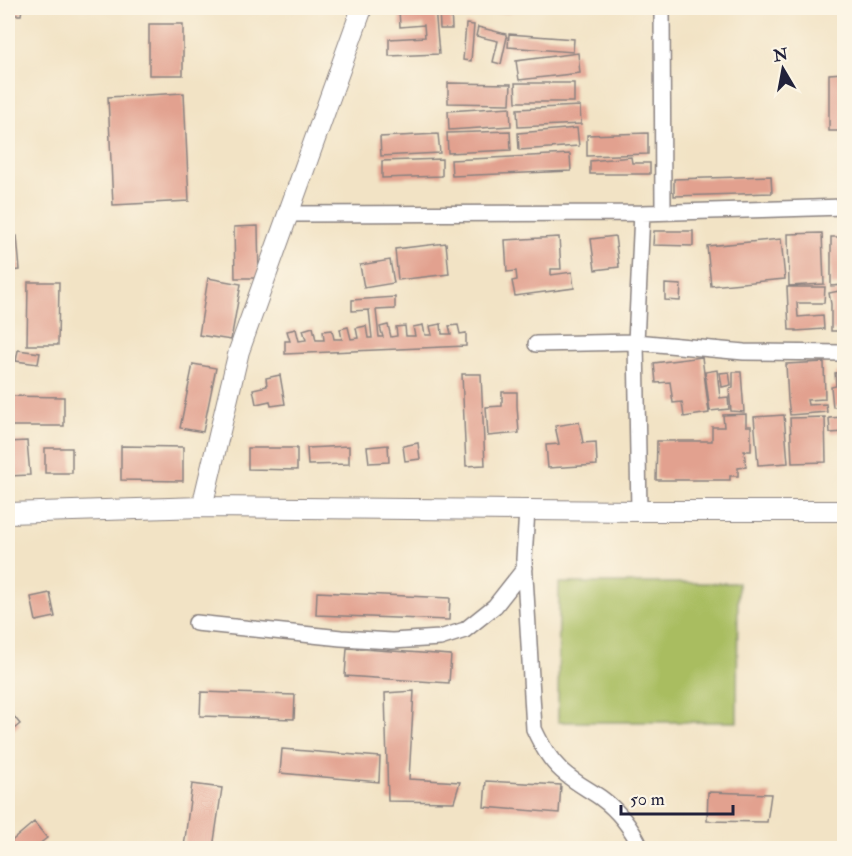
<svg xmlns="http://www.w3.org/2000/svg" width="852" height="856" font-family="'IM FELL Double Pica',serif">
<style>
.green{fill:#a9bd61;stroke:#66704e;stroke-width:1.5}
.building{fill:#e2a18f}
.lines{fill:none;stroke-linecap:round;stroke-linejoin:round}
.minor-casing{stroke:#8a8280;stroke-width:18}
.tertiary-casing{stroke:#8a8280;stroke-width:22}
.minor{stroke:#fff;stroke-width:15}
.tertiary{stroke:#fff;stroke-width:20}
</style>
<rect width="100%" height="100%" fill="#fcf5e5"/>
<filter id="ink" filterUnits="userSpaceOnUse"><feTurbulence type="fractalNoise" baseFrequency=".0167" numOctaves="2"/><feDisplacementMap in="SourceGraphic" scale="12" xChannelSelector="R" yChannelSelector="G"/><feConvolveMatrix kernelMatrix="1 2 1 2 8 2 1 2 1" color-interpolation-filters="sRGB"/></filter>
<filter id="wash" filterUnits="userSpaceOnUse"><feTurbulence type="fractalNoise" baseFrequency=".008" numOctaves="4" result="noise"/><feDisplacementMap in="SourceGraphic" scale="24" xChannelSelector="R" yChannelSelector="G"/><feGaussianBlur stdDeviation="1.35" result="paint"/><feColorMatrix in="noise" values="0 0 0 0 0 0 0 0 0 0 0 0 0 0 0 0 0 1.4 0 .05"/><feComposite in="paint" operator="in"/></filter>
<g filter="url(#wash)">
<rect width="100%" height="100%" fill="#f2e3c5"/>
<path class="green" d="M559,583H738L737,722H558Z"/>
<g id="blocks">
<path class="building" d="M8,8H22L21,15H8Z
M435,8L439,54L389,56V39L425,37L424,25L400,27L399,10Z
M439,8H451L452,29H440Z
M474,8H511V13H474Z
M149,24H183V75H149Z
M466,24L474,25L471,61L463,60Z
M478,27L506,34V36L507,37L501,64L493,62L498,41L476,36Z
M509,34L574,39L573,52L508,47Z
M578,53L580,73L519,80L516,61Z
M844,73V131H829V74Z
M448,83L511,84L510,104L448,103Z
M515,83H574V102H516Z
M184,93L189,201L113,205L108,97Z
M580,106L581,124L518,127L517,109Z
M510,107L511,126L449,130L448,111Z
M577,128L579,146L519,150L518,133Z
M510,131L511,150L448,153L447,133Z
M648,133V154L587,156V135Z
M438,134L440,153L381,156L380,137Z
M570,154L571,171L452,176L451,160Z
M631,157L632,163H650V174H590V161Z
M442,159V176L382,178V161Z
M771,176L772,193L674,196V179Z
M258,226L259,278H235L234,227Z
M654,231H693V246L653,245Z
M822,233L824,284L789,286L788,234Z
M17,236L20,270L8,271V237Z
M615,236L619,267L595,270L591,239Z
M559,237L561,269H551V275L572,272L574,288L515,296L512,281L517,280L516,271L507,272L505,240Z
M831,237H844V285L831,286Z
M781,239L785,279L711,286L707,246Z
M446,243L449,274L398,280L395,249Z
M390,260L394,283L364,288L360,265Z
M208,278L241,284L231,340L199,335Z
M28,282H59L58,345H27Z
M665,284L681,285L680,301L665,300Z
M787,287H825L824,303H797L798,317L823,315L824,329L796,331V330H789Z
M844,290V331H831V304L829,293Z
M395,297V309L376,310L379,337H383L380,327L388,325L391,337L397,336L396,327L405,326L406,336H415L413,327L423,325L425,335H432L430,326L441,324L442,334H451L449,326L458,325L460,334L466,333V346L285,354V341H290L287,331L296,329L299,341L306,340L303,330L313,327L316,340H324L323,331L332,330L334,339H342L340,329L348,327L351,339L358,338L356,328L366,326L368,338H372L369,310L352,311V300Z
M8,304L13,305L9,340H8Z
M18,350L40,353L38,364L16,361Z
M702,357L709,413L684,417L682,402L673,403L670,382L656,383L654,363Z
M824,362L825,399L807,400L808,405L826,404L827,412L790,415L788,400L786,364Z
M193,364L216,368L203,432L180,428Z
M717,370L720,398L728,397L729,409L710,411L705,372Z
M729,372L731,385L722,387L720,373Z
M733,372H741L744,412L731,411L729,389L733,388Z
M844,372V406L833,407L831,387L836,386L835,373Z
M462,374H481L485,465L466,466Z
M280,375L285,404L271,406L270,401L256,404L253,389L267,386L266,378Z
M502,392H517V406L519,433L488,436L486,407L502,406Z
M8,396L64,397V426H8Z
M746,414V426H751V451H744L746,467L738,468V476H730V480H656L657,441H712V427H724L723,415Z
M784,415L788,463L758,465L754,417Z
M825,417L826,462L792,463L790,418Z
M844,417V432L830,433L829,418Z
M579,422L583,443L596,442L597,465L548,468L546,445L559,444L555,426Z
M27,441L30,475L8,476V442Z
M418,443L420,459L405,461L403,446Z
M388,445L389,462L369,463L367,447Z
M121,446L183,447V481L121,480Z
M349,446V464L308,465L307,448Z
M45,448H72V473H45Z
M248,448H297V470L248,469Z
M317,592L450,598L449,620L316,615Z
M50,593L55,617L36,621L31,597Z
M347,648L451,655L449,683L345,676Z
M414,691L409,779L460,782L454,802L388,801L385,693Z
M201,692L295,695L294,719L200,716Z
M8,709L20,724L8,734Z
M282,749L380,757L379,782L280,773Z
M486,781L561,785L559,813L484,807Z
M192,784L222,788L213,848L184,847Z
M708,792L771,794L767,822L707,821Z
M34,822L47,838L34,848H8V844Z"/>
</g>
</g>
<g filter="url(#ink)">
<use href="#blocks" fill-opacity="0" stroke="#8a8280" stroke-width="1.5"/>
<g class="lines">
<defs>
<path id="minor" d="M662,8L663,212
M289,214L642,213L844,207
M536,344L636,342L744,352L844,353
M527,510L524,559L534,729C542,746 549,759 562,771C574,782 588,789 601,798C619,811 632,829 641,848
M639,511L636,342L642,213
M196,623L341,638L392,641L440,638L465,630L495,606L525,568"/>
<path id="tertiary" d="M202,507L239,351L362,8
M8,513L202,507L639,511H844"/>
</defs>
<use href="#minor" class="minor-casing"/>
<use href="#tertiary" class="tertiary-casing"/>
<use href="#minor" class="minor"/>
<use href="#tertiary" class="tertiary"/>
</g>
</g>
<rect width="852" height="856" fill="none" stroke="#fcf5e5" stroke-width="30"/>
<g transform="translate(783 69) rotate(350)" stroke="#fcf5e5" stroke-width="4.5" paint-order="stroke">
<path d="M0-4.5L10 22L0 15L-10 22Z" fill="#22223b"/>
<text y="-9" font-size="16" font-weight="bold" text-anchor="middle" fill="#22223b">N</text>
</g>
<path d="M621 805v9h112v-9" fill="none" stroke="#22223b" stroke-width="3"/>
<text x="630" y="805" font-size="18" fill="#22223b" stroke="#fcf5e5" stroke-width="4.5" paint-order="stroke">50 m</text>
</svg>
